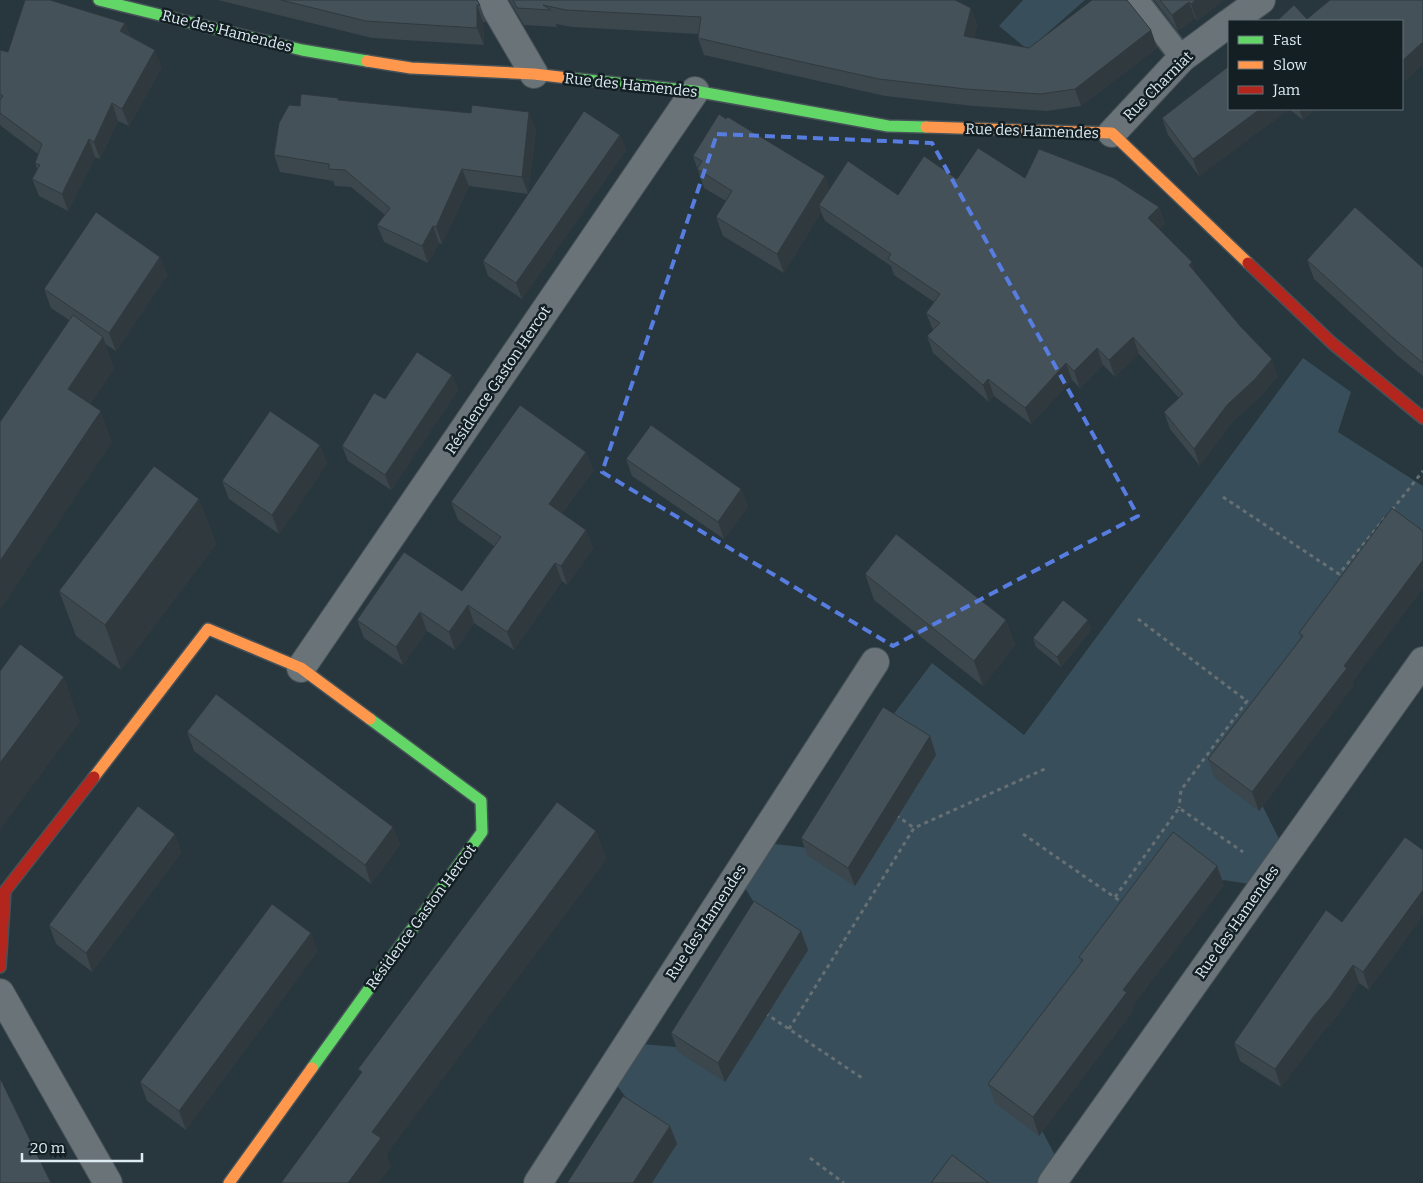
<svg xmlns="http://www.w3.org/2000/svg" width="1423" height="1183" font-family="Bitter,serif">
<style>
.green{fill:#384e5a}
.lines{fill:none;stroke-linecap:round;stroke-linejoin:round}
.lane-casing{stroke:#465258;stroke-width:25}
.street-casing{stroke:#465258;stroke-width:30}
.fast-casing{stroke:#465258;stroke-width:14}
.slow-casing{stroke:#465258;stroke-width:14}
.jam-casing{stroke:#465258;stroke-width:14}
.path{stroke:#667074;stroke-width:3;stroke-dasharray:4 4;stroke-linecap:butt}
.lane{stroke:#697378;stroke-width:22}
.street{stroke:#697378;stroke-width:28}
.fast{stroke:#63d668;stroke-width:11}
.slow{stroke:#ff974d;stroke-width:11}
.jam{stroke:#b3261e;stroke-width:11}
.wall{fill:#3b464d}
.shaded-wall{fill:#30393e}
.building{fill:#455159;stroke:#30393e}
.marked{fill:none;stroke:#577de0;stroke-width:4;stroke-dasharray:10 6;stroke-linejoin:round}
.labels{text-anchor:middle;stroke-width:5;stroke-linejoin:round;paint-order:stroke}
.street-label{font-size:15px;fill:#ddecf3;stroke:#141f24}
</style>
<rect width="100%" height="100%" fill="#28363d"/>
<path class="green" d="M1023,0H1085L1028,50L999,26Z
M1303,358L1351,392L1338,432L1423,486V585L1262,805L1286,853L1263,886L1223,880L1041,1129L1062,1168L1052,1183H584L634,1108L608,1074L629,1043L677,1047L761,914L737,875L758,842L809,848L893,715L932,663L1024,735Z"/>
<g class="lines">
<defs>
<path id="lane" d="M1137,0L1182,58"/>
<path id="street" d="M491,0L534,74
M1232,21L1261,0
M1112,133L1182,58L1229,23
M301,668L695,91
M0,993L108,1183
M538,1183L875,662
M1052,1183L1423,661"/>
<path id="fast" d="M99,0L302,50L367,61
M568,78L695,91L888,126L926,127
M312,1068L482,832L481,801L370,719"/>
<path id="slow" d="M367,61L411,68L534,74L568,78
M926,127L1112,133L1248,263
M94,777L208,629L301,668L370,719
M229,1183L312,1068"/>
<path id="jam" d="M1248,263L1332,343L1423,418
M0,967L5,891L94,777"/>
</defs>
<use href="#lane" class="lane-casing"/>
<use href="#street" class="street-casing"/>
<use href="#fast" class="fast-casing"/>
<use href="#slow" class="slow-casing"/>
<use href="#jam" class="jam-casing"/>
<path class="path" d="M1223,497L1339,574L1385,518
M1392,510L1423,471
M1138,619L1247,701L1181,790L1179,808
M896,815L914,828
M1023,834L1123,903
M1115,897L1179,808L1243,852
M765,1013L862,1078
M789,1029L914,828L1047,768
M810,1158L844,1183"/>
<use href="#lane" class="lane"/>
<use href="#street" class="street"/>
<use href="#fast" class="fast"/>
<use href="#slow" class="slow"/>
<use href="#jam" class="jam"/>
</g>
<path class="wall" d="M218,0H477L480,5L486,22H483L484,45L372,38Z
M509,0H955L971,8L977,25L974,38L1029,48L1151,30L1157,48L1081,106L1047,111L973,106L885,96L704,55L698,38V34L572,27L556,24L557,27L524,25Z
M1154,0H1224L1197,21L1195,18L1178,31Z
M125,23L130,36L162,67L129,126L118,121L100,159L95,157L68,211L39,196L32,179L37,169L35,163L38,154L1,126L0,124V50L8,52Z
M338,98L339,100L536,129L528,194L469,186L442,244L439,243L428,263L384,242L377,225L385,215L351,187L335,186L333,181L280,172L274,155L300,106Z
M1229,109H1316L1303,120L1289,109L1199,176L1168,135L1162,118Z
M620,135L626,150L522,299L488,276L483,261Z
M693,156L825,176L829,189L898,195L957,179L1025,178L1159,207L1165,224L1159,229L1278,376L1261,396L1233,421L1200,466L1170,429L1164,412L1179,398L1139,354L1115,377L1103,365L1080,388L1072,380L1031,424L994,396L989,402L933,353L927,336L933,330L926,313L934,302L894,275L891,266L825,221L821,212L784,273L723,236L716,217L726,201L704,188Z
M160,257L167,275L116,351L105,344L114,369L90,404L112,442L0,609V422L69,320L51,308L44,289Z
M1307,260L1423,268V376L1398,356L1314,279Z
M452,375L458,390L391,490L348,461L342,446L385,399Z
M320,445L327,464L279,534L229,499L222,481Z
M586,452L593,471L562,513L586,530L593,549L567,585L562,581L514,650L474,623L455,650L427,631L403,665L364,638L357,620L462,591L494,546L458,520L451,502Z
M626,459L741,489L748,506L724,539L632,476Z
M199,499L216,544L121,670L76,636L59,591Z
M1423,531V588L1352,682L1353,686L1259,811L1215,778L1208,759L1301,638L1299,633Z
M865,574L1006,620L1015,645L983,686L874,600Z
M1092,629L1061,667L1036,647L1033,638Z
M187,732L393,827L400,845L371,884L194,751Z
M930,736L936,755L855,886L808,856L801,838Z
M175,834L181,853L92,972L56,944L49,925Z
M1405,837L1369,990L1359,983L1337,1016L1321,1034L1281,1087L1240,1061L1234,1043L1342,922Z
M1224,885L1132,1007L1133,1011L1039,1136L995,1103L988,1084L1081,963L1079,957Z
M808,950L725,1082L678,1052L671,1033Z
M318,951L186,1130L147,1101L140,1082Z"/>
<path class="shaded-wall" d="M1196,0H1224L1197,21L1191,4Z
M1189,2L1195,18L1178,31L1172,15Z
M477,5L483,22L484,45L477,28Z
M971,8L977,25L970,53L964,36Z
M125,23L131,40L120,31Z
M1151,30L1157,48L1081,106L1075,89Z
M1423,42V65L1402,84V61Z
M155,50L162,67L129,126L122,109Z
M112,103L118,121L100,159L94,142Z
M1260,109H1289L1199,176L1193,159Z
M1299,109H1316L1303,120Z
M529,112L536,129L528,194L522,177Z
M620,135L626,150L522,299L516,283Z
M89,139L95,157L68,211L62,194Z
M462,169L469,186L442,244L436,227Z
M825,176L832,195L819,205L821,212L784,273L777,254Z
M1159,207L1165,224L1154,234L1148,218Z
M433,226L439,243L428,263L422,246Z
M160,257L167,275L116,351L109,333Z
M1192,262L1198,279L1189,265Z
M103,337L114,369L80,420L68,389Z
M1133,337L1139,354L1115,377L1109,360Z
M1097,348L1103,365L1080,388L1074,371Z
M1272,359L1278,376L1261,396L1233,421L1200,466L1194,449L1227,405Z
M1066,363L1072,380L1031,424L1025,408Z
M452,375L458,390L391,490L385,475Z
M988,379L994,396L989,402L983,385Z
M101,411L112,442L0,609V561Z
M320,445L327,464L279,534L272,515Z
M586,452L593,471L555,522L549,504Z
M741,489L748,506L724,539L718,522Z
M199,499L216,544L121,670L105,625Z
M586,530L593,549L567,585L561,566Z
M1423,560V588L1352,682L1353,686L1259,811L1252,792L1344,666Z
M555,563L562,581L514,650L507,632Z
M468,605L474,623L455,650L449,632Z
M420,612L427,631L403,665L396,647Z
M1006,620L1015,645L983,686L974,661Z
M1088,620L1092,629L1061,667L1057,657Z
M64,677L80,722L0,830V763Z
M930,736L936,755L855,886L848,868Z
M393,827L400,845L371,884L365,865Z
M596,831L607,859L387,1154L391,1167L379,1183H348L372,1132Z
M175,834L181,853L92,972L86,953Z
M1217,866L1224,885L1132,1007L1133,1011L1039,1136L1033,1117L1123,990Z
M1423,890V916L1369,990L1363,972Z
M801,931L808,950L725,1082L718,1063Z
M311,933L318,951L186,1130L179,1111Z
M1353,965L1359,983L1337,1016L1321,1034L1281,1087L1275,1069Z
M670,1126L677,1144L652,1183H633Z"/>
<path class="building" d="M25,0H50L125,23L120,31L155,50L122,109L112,103L94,142L89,139L62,194L32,179L40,165L35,163L42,144L0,113V100L3,96L0,94V50L8,52Z
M281,0H477L480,5H477V28L366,21Z
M513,0H955L971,8L964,36L1029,48L1092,0H1127L1151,30L1075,89L1040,94L966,89L879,79L793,60L698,38L701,17L566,10L543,5L551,10L517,8Z
M1160,0H1196L1191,4L1189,2L1172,15Z
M1330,0H1423V42L1402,61V21H1277L1294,5L1307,19Z
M1229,66V109H1260L1193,159L1162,118Z
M301,94L338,98V100L471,113L472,105L529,112L522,177L462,169L436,227L433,226L422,246L377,225L390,208L345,170L329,169V164L274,155L279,123L289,105L300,106Z
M584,111L620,135L516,283L483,261Z
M719,114L726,119L728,117L825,176L777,254L716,217L732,191L697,169L702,161L693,156Z
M978,148L1025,178L1039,149L1114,178L1159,207L1148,218L1192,262L1189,265L1241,327L1272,359L1255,379L1227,405L1194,449L1164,412L1183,394L1133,337L1109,360L1097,348L1074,371L1066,363L1025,408L988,379L983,385L927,336L940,323L926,313L940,294L888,259L891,254L819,205L848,161L898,195L924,156L957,179Z
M1355,207L1423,268V363L1392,337L1307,260Z
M96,212L160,257L109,333L44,289Z
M73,315L103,337L68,389L101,411L0,561V422Z
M417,352L452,375L385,475L342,446L374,393L385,399Z
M520,405L586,452L549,504L586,530L561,566L555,563L507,632L468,605L449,632L420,612L396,647L357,620L404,552L462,591L501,537L451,502Z
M270,411L320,445L272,515L222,481Z
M651,425L741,489L718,522L626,459Z
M154,466L199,499L105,625L59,591Z
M1392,508L1423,531V560L1344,666L1347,668L1252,792L1208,759L1303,636L1299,633Z
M896,534L1006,620L974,661L865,574Z
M1063,600L1088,620L1057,657L1033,638Z
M20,644L64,677L0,763V671Z
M216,694L393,827L365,865L187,732Z
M883,707L930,736L848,868L801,838Z
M557,802L596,831L372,1132L381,1138L348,1183H281L362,1072L358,1069Z
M138,806L175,834L86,953L49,925Z
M1173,832L1217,866L1123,990L1127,992L1033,1117L988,1084L1083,960L1079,957Z
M1405,837L1423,850V890L1363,972L1353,965L1330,998L1314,1016L1275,1069L1234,1043L1326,910L1342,922Z
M754,901L801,931L718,1063L671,1033Z
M272,904L311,933L179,1111L140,1082Z
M0,1080H1L51,1183H0Z
M623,1096L670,1126L633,1183H567Z
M952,1155L989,1183H931Z"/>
<path class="marked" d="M717,134L932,143L1138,516L893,646L602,472Z"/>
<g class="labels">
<g class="street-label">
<text transform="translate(227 31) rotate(14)" y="5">Rue des Hamendes</text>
<text transform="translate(631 85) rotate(6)" y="5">Rue des Hamendes</text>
<text transform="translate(1158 86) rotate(-45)" y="5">Rue Charniat</text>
<text transform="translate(1032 131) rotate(2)" y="5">Rue des Hamendes</text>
<text transform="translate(498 380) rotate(-56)" y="5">Résidence Gaston Hercot</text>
<text transform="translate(421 917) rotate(-54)" y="5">Résidence Gaston Hercot</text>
<text transform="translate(706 922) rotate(-57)" y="5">Rue des Hamendes</text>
<text transform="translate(1237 922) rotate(-55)" y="5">Rue des Hamendes</text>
</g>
</g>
<rect x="1228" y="20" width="175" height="90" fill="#141f24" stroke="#647177"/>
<rect x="1238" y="36" width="25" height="8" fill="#63d668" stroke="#647177"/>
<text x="1273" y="45" font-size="15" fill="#ddecf3">Fast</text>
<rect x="1238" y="61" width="25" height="8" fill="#ff974d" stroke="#647177"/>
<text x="1273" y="70" font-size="15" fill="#ddecf3">Slow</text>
<rect x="1238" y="86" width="25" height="8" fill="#b3261e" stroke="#647177"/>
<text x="1273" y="95" font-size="15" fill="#ddecf3">Jam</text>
<path d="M22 1153v8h120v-8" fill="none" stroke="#ddecf3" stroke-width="2.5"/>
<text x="30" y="1153" font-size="15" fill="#ddecf3" stroke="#141f24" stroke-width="4" paint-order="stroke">20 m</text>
</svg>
